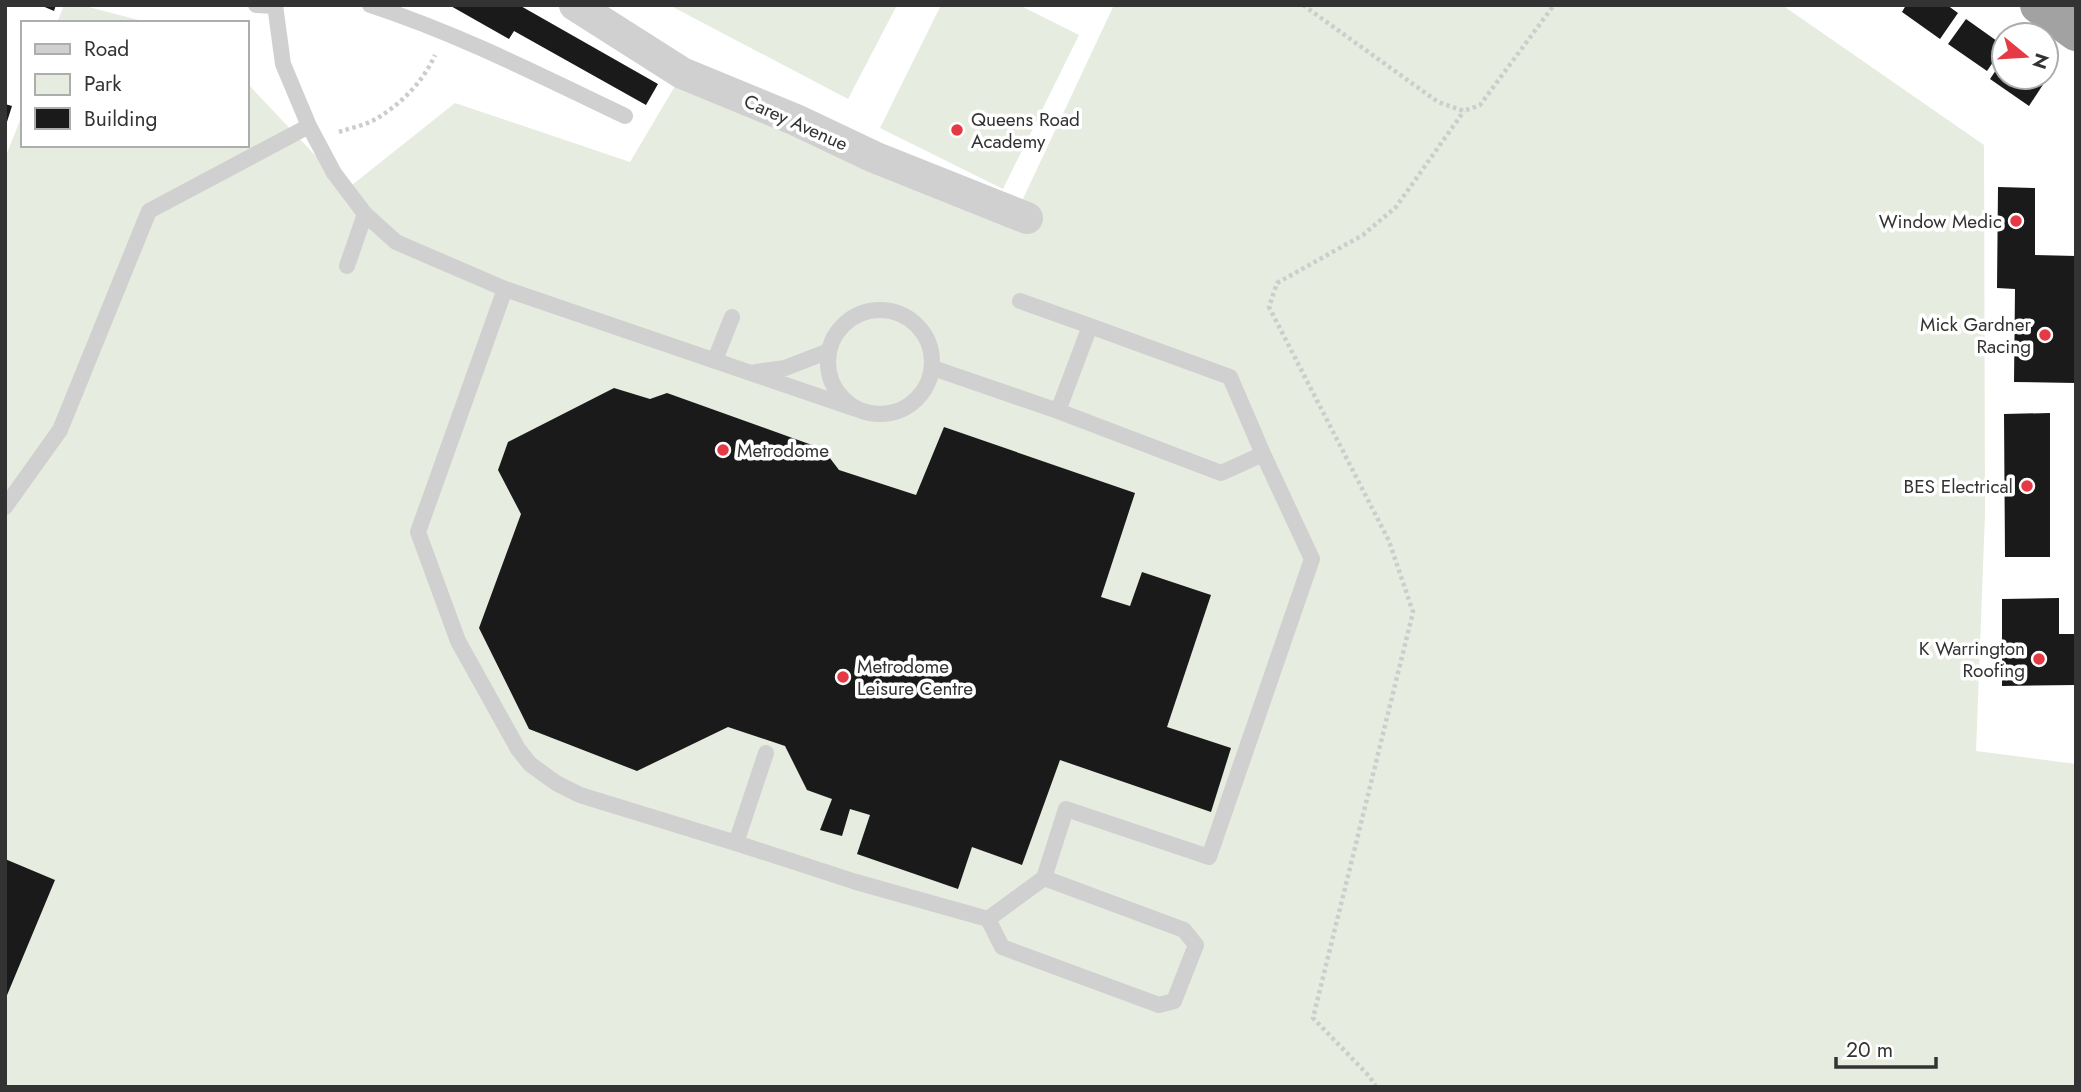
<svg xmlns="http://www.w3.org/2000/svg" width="2081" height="1092" font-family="Jost,sans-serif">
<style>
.green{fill:#e6ecdf}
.building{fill:#1a1a1a}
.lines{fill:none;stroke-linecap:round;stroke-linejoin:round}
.path{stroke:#cdcdcd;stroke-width:4.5;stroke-dasharray:3.5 3.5;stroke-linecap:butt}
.service{stroke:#d0d0d0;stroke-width:16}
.minor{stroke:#d0d0d0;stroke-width:32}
.trunk{stroke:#a2a2a2;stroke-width:38}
.poi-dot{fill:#e63946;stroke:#fff;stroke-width:2.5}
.labels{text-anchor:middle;stroke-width:7;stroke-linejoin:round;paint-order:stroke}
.poi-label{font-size:19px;fill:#333;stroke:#fff;text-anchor:end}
.street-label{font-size:19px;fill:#333;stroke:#fff}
</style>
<rect width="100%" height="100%" fill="#fff"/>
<path class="green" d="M64,5H81L150,23H57Z
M669,5H897L848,99Z
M941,5H1019L1079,35L1003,189L880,128Z
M1114,5H1782L1984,145L1985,514L1976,751L2076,764V1087H5V158L23,113V145H247V83L347,189L455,103L630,162L678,81L1041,225L1037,212L1021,203Z"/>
<path class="building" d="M40,5H56L54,11Z
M449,5H519L658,84L646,105L514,31L509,39Z
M1906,5H1947L1958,13L1940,39L1902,12Z
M1966,19L2004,46L1987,71L1948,44Z
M2004,58V77H2042L2046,80L2029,106L1990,79Z
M5,104L12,106L6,125H5Z
M1998,187L2035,188V255L2076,256V383L2014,382L2015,289L1997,288Z
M614,388L650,399L667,393L823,449L839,470L916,495L944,427L1135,493L1101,597L1130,606L1142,572L1211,595L1167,727L1231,748L1211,812L1060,760L1022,865L972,847L958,889L857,854L870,815L850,809L842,836L820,830L832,799L807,790L785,746L728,727L637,771L529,729L479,628L521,514L498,470L508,442Z
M2050,413V557H2005L2004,414Z
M2059,598V634H2076V685L2002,686V599Z
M5,859L55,880L5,1000Z"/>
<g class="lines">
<path class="path" d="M1303,5L1438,102L1464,111L1480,105L1554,5
M339,132C351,128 365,125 376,119C401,104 423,82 435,55
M1376,1087L1370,1077L1313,1018L1413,612L1389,541L1269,307L1277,283L1363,235L1396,207L1464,111"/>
<path class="service" d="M256,5L275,6
M275,5L283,64L309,126L334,173L365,214L396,242L505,289L856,409
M370,5C459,34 541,76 625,116
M347,266L365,214
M505,289L418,532L458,641L518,749L530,764L556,783L580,795L736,843L856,882L988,919L1002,947L1159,1005L1174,1001L1196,945L1184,930L1044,878
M1020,301L1090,326
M828 362a52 52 0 1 1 104 0a52 52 0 1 1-104 0Z
M715,360L732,317
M933,368L1058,411L1221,473L1263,454L1312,559L1209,857L1066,809L1044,878L988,919
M756,372L785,368L829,351
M1058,411L1090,326L1230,377L1263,454
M5,507L60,430L149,211L309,126
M736,843L766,753"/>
<path class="minor" d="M575,5L682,73L796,120L874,157L1027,218"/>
<path class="trunk" d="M2039,5L2076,32"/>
</g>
<g class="poi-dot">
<circle cx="957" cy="130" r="7"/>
<circle cx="2016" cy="221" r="7"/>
<circle cx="2045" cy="335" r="7"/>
<circle cx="723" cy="450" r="7"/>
<circle cx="2027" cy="486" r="7"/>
<circle cx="2039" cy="659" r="7"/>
<circle cx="843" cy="677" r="7"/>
</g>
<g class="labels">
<g class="poi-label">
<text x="971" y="126" text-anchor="start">Queens Road<tspan x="971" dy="22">Academy</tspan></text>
<text x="2002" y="228">Window Medic</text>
<text x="2031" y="331">Mick Gardner<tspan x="2031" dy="22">Racing</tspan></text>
<text x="737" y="457" text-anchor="start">Metrodome</text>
<text x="2013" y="493">BES Electrical</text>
<text x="2025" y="655">K Warrington<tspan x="2025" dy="22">Roofing</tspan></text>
<text x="857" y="673" text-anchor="start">Metrodome<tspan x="857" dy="22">Leisure Centre</tspan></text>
</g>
<g class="street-label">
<text transform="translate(796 122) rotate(24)" y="7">Carey Avenue</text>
</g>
</g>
<rect width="2081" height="1092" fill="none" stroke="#333333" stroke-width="14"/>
<rect x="21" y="21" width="228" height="126" fill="#ffffff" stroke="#adadad" stroke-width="2"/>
<rect x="35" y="44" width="35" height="10" fill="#d0d0d0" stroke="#adadad" stroke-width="2"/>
<text x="84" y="56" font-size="21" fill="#333333">Road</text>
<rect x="35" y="74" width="35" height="21" fill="#e6ecdf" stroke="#adadad" stroke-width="2"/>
<text x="84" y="91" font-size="21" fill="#333333">Park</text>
<rect x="35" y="108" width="35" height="21" fill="#1a1a1a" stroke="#adadad" stroke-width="2"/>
<text x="84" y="126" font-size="21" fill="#333333">Building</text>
<g transform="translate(2025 56) rotate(108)"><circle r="33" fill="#ffffff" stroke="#adadad" stroke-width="2"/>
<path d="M0-5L12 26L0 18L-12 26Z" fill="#e63946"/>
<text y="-10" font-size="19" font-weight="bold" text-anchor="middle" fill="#333333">N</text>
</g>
<path d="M1836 1057v10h100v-10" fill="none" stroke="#333333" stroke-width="3.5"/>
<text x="1846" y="1057" font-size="21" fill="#333333" stroke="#ffffff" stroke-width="5" paint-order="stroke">20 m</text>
</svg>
